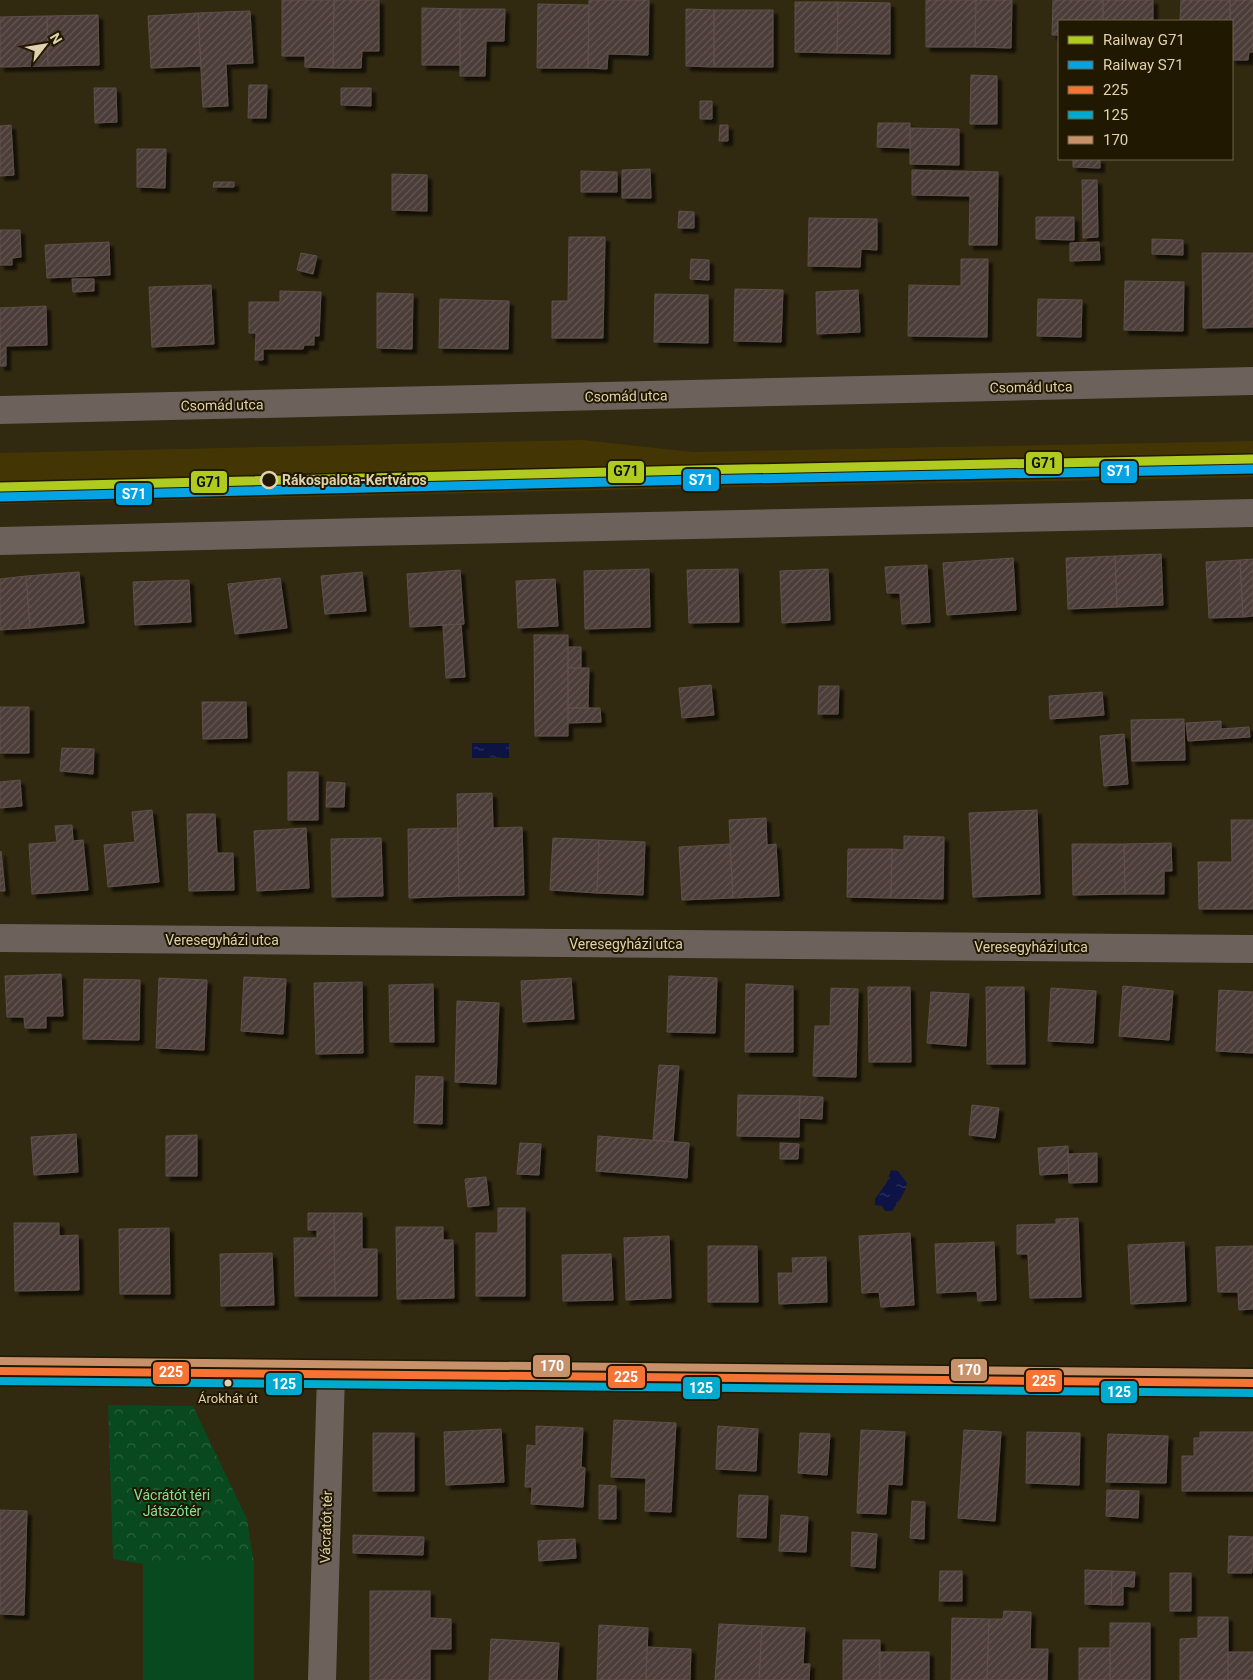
<svg xmlns="http://www.w3.org/2000/svg" width="1253" height="1680" font-family="Roboto,sans-serif">
<style>
.built{fill:#443505}
.park{fill:url(#park-crowns)}
.garden{fill:#08491f}
.water{fill:url(#water-ripples)}
.building{fill:url(#building-hatch);stroke:#5e504a;filter:url(#shadow)}
.lines{fill:none;stroke-linecap:round;stroke-linejoin:round}
.minor{stroke:#6d615c;stroke-width:28}
.bus-1-casing{stroke:#211801;stroke-width:11}
.bus-2-casing{stroke:#211801;stroke-width:11}
.bus-3-casing{stroke:#211801;stroke-width:11}
.bus-1{stroke:#f57335;stroke-width:8}
.bus-2{stroke:#00a9ce;stroke-width:8}
.bus-3{stroke:#c7916a;stroke-width:8}
.rail-1-casing{stroke:#211801;stroke-width:12}
.rail-2-casing{stroke:#211801;stroke-width:12}
.rail-1{stroke:#b0cb1f;stroke-width:9}
.rail-2{stroke:#06a3e4;stroke-width:9}
.stop-dot{fill:#211801;stroke:#e0d2ac;stroke-width:2.5}
.bus-dot{fill:#e0d2ac;stroke:#211801;stroke-width:2}
.labels{text-anchor:middle;stroke-width:4;stroke-linejoin:round;paint-order:stroke}
.bus-label{font-size:13px;fill:#e0d2ac;stroke:#211801}
.street-label{font-size:14px;fill:#e0d2ac;stroke:#211801}
.stop-label{font-size:14px;font-weight:bold;fill:#e0d2ac;stroke:#211801;text-anchor:start}
.park-label{font-size:14px;fill:#84e099;stroke:#211801}
.line-badge{stroke:#211801;stroke-width:2}
.badge-label{font-size:14px;text-anchor:middle;font-weight:bold;fill:#fff}
.pale-badge-label{font-size:14px;text-anchor:middle;font-weight:bold;fill:#111}
</style>
<defs>
<pattern id="park-crowns" width="20" height="18" patternUnits="userSpaceOnUse" patternTransform="scale(1.25)"><rect width="20" height="18" fill="#08491f"/><path d="M2 6a3 3 0 1 1 6 0M12 15a3 3 0 1 1 6 0" fill="none" stroke="#2c623d"/></pattern>
<pattern id="water-ripples" width="26" height="14" patternUnits="userSpaceOnUse" patternTransform="scale(1.25)"><rect width="26" height="14" fill="#0e1345"/><path d="M2 4q2-2 4 0t4 0M15 11q2-2 4 0t4 0" fill="none" stroke="#31345d"/></pattern>
<pattern id="building-hatch" width="6" height="6" patternUnits="userSpaceOnUse" patternTransform="scale(1.25)"><rect width="6" height="6" fill="#4b3d39"/><path d="M-1 1l2-2M0 6l6-6M5 7l2-2" fill="none" stroke="#655853"/></pattern>
<filter id="shadow"><feDropShadow dx="4.5" dy="4.5" stdDeviation="1" flood-color="#0009"/></filter>
</defs>
<rect width="100%" height="100%" fill="#312910"/>
<path class="built" d="M582,440L693,452L1253,441V477L694,488L0,504V453Z"/>
<path class="park" d="M108,1405L193,1406L247,1519L254,1564H143L113,1559Z"/>
<path class="garden" d="M143,1564H254V1680H143Z"/>
<path class="water" d="M472,743H509V758H472Z
M891,1170L898,1171L907,1183C905,1194 898,1202 892,1211H885L882,1206L875,1205V1199L887,1182Z"/>
<path class="building" d="M282,0H334L333,68L305,67V56H282Z
M334,0H379V51H362L361,68H333Z
M589,0H649L648,55L608,54L607,69L588,68Z
M926,0H976L975,47H926Z
M976,0H1012L1011,48L975,47Z
M1053,0H1103V21H1059V35H1052Z
M1103,0H1153V21H1103Z
M1181,0H1230V21H1180Z
M1230,0H1253V52H1249L1248,60H1232Z
M795,2H838L837,53L795,52Z
M838,2L890,3V54L837,53Z
M538,4L589,5L588,68H537Z
M422,8L460,9V65H422Z
M460,9H505L504,41H486L485,76H460Z
M686,9L714,10V67L686,66Z
M714,10H773V67H714Z
M250,11L253,63L226,64L228,106L203,107L198,13Z
M198,13L201,66L151,68L148,16Z
M98,15L99,65L48,66L47,16Z
M47,16L48,66L0,67V17Z
M971,75L997,76V124H970Z
M249,85H267L266,118H248Z
M94,88H116L117,122L95,123Z
M341,88H371V106L341,105Z
M700,101H712V119H700Z
M878,123H910V148L877,147Z
M11,125L14,175L0,176V126Z
M720,125H728V141H719Z
M910,128L959,129V165L910,164Z
M137,149H166L165,188L137,187Z
M1073,159H1100V168L1073,167Z
M650,169L651,198H622V170Z
M912,170L998,172L997,245H969L970,196L912,195Z
M581,171L617,172V192H581Z
M392,174L427,175V211L392,210Z
M1082,180H1097L1098,237L1083,238Z
M214,182H234V187H213Z
M679,211L694,212V228H678Z
M1036,217H1074V240L1036,239Z
M809,218L877,219V250L861,249L860,267L808,266Z
M0,230H20L21,257L12,258V265H0Z
M569,237H605L603,338H552V301H568Z
M1152,239L1183,240V255L1152,254Z
M109,242L110,275L47,278L45,245Z
M1099,242L1100,260L1070,261V243Z
M301,253L317,256L313,274L297,270Z
M1202,253H1253V327L1203,328Z
M691,259L709,260V280L690,279Z
M961,259H988L987,337L908,336L909,285L961,286Z
M72,279H94V291L73,292Z
M1125,281L1184,282L1183,331L1124,330Z
M211,285L214,344L152,347L149,287Z
M735,289L783,290L781,342L734,341Z
M858,290L860,332L817,334L816,292Z
M280,291L321,292L319,336H314V345H304L303,349H263V360H255L256,333H249V302H280Z
M377,293L413,294L412,349L377,348Z
M655,294L708,295V343L654,342Z
M440,299L509,301L508,349L439,348Z
M1038,299L1082,300L1081,337L1037,336Z
M46,306L47,345L6,346V366H0V308Z
M1161,554L1163,605L1117,607L1115,556Z
M1115,556L1117,607L1068,609L1066,558Z
M1013,558L1016,610L947,615L943,563Z
M1253,559V616L1243,617L1240,560Z
M1240,560L1243,617L1209,618L1206,562Z
M927,565L930,622L902,624L900,593H887L885,567Z
M649,569L650,627L585,629L584,571Z
M738,569L739,622L689,623L687,570Z
M828,569L830,620L782,623L780,571Z
M460,570L464,624L410,627L407,574Z
M79,572L84,623L30,628L26,576Z
M362,572L366,611L325,614L321,576Z
M26,576L30,628L0,630V579Z
M280,578L287,628L235,634L228,584Z
M555,579L558,626L518,628L516,581Z
M189,580L191,622L135,625L133,582Z
M461,624L465,677L446,678L443,625Z
M534,635H568V736H535Z
M568,647H581V668H568Z
M568,668H589L588,708H568Z
M711,685L714,715L682,718L679,688Z
M819,686H839L838,714H818Z
M1102,692L1104,715L1050,719L1049,696Z
M202,702H246L247,738L203,739Z
M0,707H29V753H0Z
M568,708H600L601,722L568,723Z
M1184,719L1185,760L1132,761L1131,720Z
M1221,721V729L1249,727L1250,737L1188,741L1186,723Z
M1124,734L1128,784L1104,786L1100,736Z
M62,748L94,749L93,774L60,771Z
M288,772H318V820H288Z
M20,780L22,806L0,808V782Z
M327,782L345,783L344,807H326Z
M492,793L493,828L522,827L524,895L459,896L457,794Z
M152,810L159,882L108,887L104,845L135,842L132,812Z
M1037,810L1040,894L973,897L969,813Z
M187,814H215L217,853H233L234,890L189,891Z
M766,818L767,845L776,844L779,896L733,898L729,820Z
M1231,820H1253V909H1199L1198,862H1232Z
M72,825L73,841L83,840L88,890L32,894L29,844L57,842L55,826Z
M306,828L309,888L257,891L254,831Z
M458,828L459,896L409,898L408,829Z
M904,836L944,837L943,899L891,898L892,849L904,850Z
M381,838L383,896L332,897L331,839Z
M553,838L599,840L597,893L550,890Z
M599,840L645,842L643,895L597,893Z
M1171,843L1172,871H1164V894H1125L1124,844Z
M730,844L733,898L682,900L679,847Z
M1072,844H1124L1125,894L1073,895Z
M848,849H892L891,898L847,897Z
M1,851L5,891H0V852Z
M61,974L63,1016H46V1028H25L24,1017H7L5,976Z
M669,976L717,978L715,1033L667,1032Z
M244,977L286,979L283,1034L241,1031Z
M159,978L207,980L204,1050L156,1048Z
M571,978L574,1019L523,1022L521,981Z
M84,979L140,980L139,1040L83,1039Z
M362,982L363,1053L316,1054L314,983Z
M433,984L434,1042H390L389,985Z
M746,984L793,986V1052H745Z
M1123,986L1173,991L1169,1040L1119,1036Z
M868,987H910L911,1062H869Z
M986,987H1024L1025,1064H987Z
M831,988L858,989L856,1077L813,1076L815,1026H830Z
M1051,988L1096,991L1093,1043L1048,1041Z
M1219,990L1253,992V1053L1216,1051Z
M931,992L969,994L966,1046L927,1043Z
M457,1001L499,1003L496,1084L455,1082Z
M659,1065L679,1066L673,1142L653,1140Z
M416,1076L443,1077L442,1124L414,1123Z
M738,1095L800,1096L799,1137L737,1136Z
M800,1096L823,1097L822,1119L799,1118Z
M972,1105L999,1108L995,1138L969,1135Z
M76,1134L78,1172L34,1175L31,1137Z
M197,1135V1176H166V1136Z
M598,1136L689,1143L687,1178L596,1171Z
M520,1143L541,1144L539,1175L517,1174Z
M780,1143L799,1144L798,1159H780Z
M1068,1146L1069,1173L1040,1175L1038,1148Z
M1097,1153V1182L1069,1183L1068,1154Z
M486,1177L489,1205L468,1207L465,1179Z
M498,1208H525V1296H476V1233H498Z
M308,1213H334L335,1296H295L294,1238H317V1230H308Z
M334,1213H362V1249H377V1296H335Z
M1078,1218L1081,1297L1030,1298L1028,1254H1017V1225L1056,1224V1219Z
M14,1223H59V1236L78,1235L79,1290L15,1291Z
M396,1227H443V1240H453L454,1298L397,1299Z
M169,1228L170,1294H120L119,1229Z
M910,1233L914,1305L881,1307L879,1292L862,1293L859,1236Z
M669,1236L671,1298L626,1300L624,1238Z
M994,1242L996,1300L978,1301L977,1291L937,1293L935,1244Z
M1184,1242L1186,1301L1131,1304L1128,1245Z
M708,1246H757L758,1302H708Z
M1253,1246V1309L1239,1310L1238,1292H1218L1216,1247Z
M272,1253L274,1305L221,1306L220,1254Z
M611,1254L613,1300L563,1301L562,1255Z
M826,1257L827,1302L779,1304L778,1273H793L792,1258Z
M614,1420L676,1423L671,1512L645,1511L646,1478L611,1477Z
M536,1426L583,1428L581,1467L585,1468L583,1507L531,1504L532,1487H525L527,1445L536,1446Z
M718,1426L758,1429L756,1471L716,1469Z
M501,1429L504,1482L446,1485L444,1432Z
M861,1430L905,1432L902,1485L888,1484L886,1514L857,1513Z
M964,1430L1001,1432L995,1521L958,1518Z
M1027,1432L1080,1433L1079,1485L1026,1483Z
M1200,1432H1253V1491H1182V1456H1194V1438H1200Z
M373,1433H414V1491H373Z
M800,1433L830,1434L827,1475L798,1473Z
M1108,1434L1168,1436L1166,1483L1106,1482Z
M599,1485L616,1486V1519H599Z
M1107,1490L1139,1491L1138,1518L1106,1516Z
M739,1495L768,1496L766,1538L737,1537Z
M912,1501L925,1502L924,1539L910,1538Z
M0,1510L27,1511L24,1615L0,1614Z
M781,1515L808,1517L806,1552L779,1551Z
M852,1532L877,1534L875,1568L851,1566Z
M353,1535L424,1537L423,1555L353,1553Z
M1229,1536L1253,1537L1252,1573H1228Z
M575,1539L576,1558L539,1561L538,1541Z
M1085,1570L1112,1571L1111,1605L1085,1604Z
M940,1571H962V1601H939Z
M1112,1571L1135,1572L1134,1587L1123,1586V1605H1111Z
M1170,1573H1191V1611H1170Z
M370,1591H430V1618L451,1619V1649H430V1680H370Z
M1004,1611L1031,1612L1030,1649H1048L1047,1680H987L989,1619H1003Z
M1198,1617H1228V1680H1180V1639L1198,1638Z
M952,1618L989,1619L987,1680H951Z
M1110,1623H1150V1680H1110Z
M719,1624L762,1626L759,1680H715Z
M599,1625L648,1628L646,1680H597Z
M762,1626L805,1628L803,1664H810L809,1680H759Z
M491,1639L559,1643L557,1680H489Z
M843,1640H880V1680H843Z
M647,1647L691,1649L690,1680H646Z
M1079,1648H1110V1680H1079Z
M879,1652H929V1680H880Z
M1228,1652H1253V1680H1228Z"/>
<g class="lines">
<path class="minor" d="M0,410L1253,381
M0,541L364,532L1253,513
M0,938L1253,949
M0,1371L1253,1383
M322,1680L331,1375"/>
<defs>
<path id="bus-1" d="M0,1371L1253,1383"/>
<path id="bus-2" d="M0,1381L1253,1393"/>
<path id="bus-3" d="M0,1361L1253,1373"/>
</defs>
<use href="#bus-1" class="bus-1-casing"/>
<use href="#bus-2" class="bus-2-casing"/>
<use href="#bus-3" class="bus-3-casing"/>
<use href="#bus-1" class="bus-1"/>
<use href="#bus-2" class="bus-2"/>
<use href="#bus-3" class="bus-3"/>
<defs>
<path id="rail-1" d="M0,487L693,470L1253,459"/>
<path id="rail-2" d="M0,497L693,480L1253,469"/>
</defs>
<use href="#rail-1" class="rail-1-casing"/>
<use href="#rail-2" class="rail-2-casing"/>
<use href="#rail-1" class="rail-1"/>
<use href="#rail-2" class="rail-2"/>
</g>
<circle class="stop-dot" cx="269" cy="480" r="8"/>
<circle class="bus-dot" cx="228" cy="1383" r="4.5"/>
<g class="labels">
<g class="bus-label">
<text x="228" y="1403">Árokhát út</text>
</g>
<g class="street-label">
<text transform="translate(1031 387) rotate(-1)" y="5">Csomád utca</text>
<text transform="translate(626 396) rotate(-1)" y="5">Csomád utca</text>
<text transform="translate(222 405) rotate(-1)" y="5">Csomád utca</text>
<text x="222" y="945">Veresegyházi utca</text>
<text x="626" y="949">Veresegyházi utca</text>
<text x="1031" y="952">Veresegyházi utca</text>
<text transform="translate(326 1527) rotate(-88)" y="5">Vácrátót tér</text>
</g>
<g class="stop-label">
<text x="282" y="485">Rákospalota-Kertváros</text>
</g>
<g class="park-label">
<text x="172" y="1500">Vácrátót téri<tspan x="172" dy="16">Játszótér</tspan></text>
</g>
</g>
<g class="line-badge">
<rect x="1025" y="451" width="38" height="24" rx="5" fill="#b0cb1f"/>
<rect x="1100" y="460" width="38" height="24" rx="5" fill="#06a3e4"/>
<rect x="607" y="460" width="38" height="24" rx="5" fill="#b0cb1f"/>
<rect x="682" y="468" width="38" height="24" rx="5" fill="#06a3e4"/>
<rect x="190" y="470" width="38" height="24" rx="5" fill="#b0cb1f"/>
<rect x="115" y="482" width="38" height="24" rx="5" fill="#06a3e4"/>
<rect x="532" y="1354" width="39" height="24" rx="5" fill="#c7916a"/>
<rect x="950" y="1358" width="38" height="24" rx="5" fill="#c7916a"/>
<rect x="152" y="1361" width="38" height="24" rx="5" fill="#f57335"/>
<rect x="607" y="1365" width="39" height="24" rx="5" fill="#f57335"/>
<rect x="1025" y="1369" width="38" height="24" rx="5" fill="#f57335"/>
<rect x="265" y="1372" width="38" height="24" rx="5" fill="#00a9ce"/>
<rect x="682" y="1376" width="39" height="24" rx="5" fill="#00a9ce"/>
<rect x="1100" y="1380" width="38" height="24" rx="5" fill="#00a9ce"/>
</g>
<g class="badge-label">
<text x="1119" y="476">S71</text>
<text x="701" y="485">S71</text>
<text x="134" y="499">S71</text>
<text x="552" y="1371">170</text>
<text x="969" y="1375">170</text>
<text x="171" y="1377">225</text>
<text x="626" y="1382">225</text>
<text x="1044" y="1386">225</text>
<text x="284" y="1389">125</text>
<text x="701" y="1393">125</text>
<text x="1119" y="1397">125</text>
</g>
<g class="pale-badge-label">
<text x="1044" y="468">G71</text>
<text x="626" y="476">G71</text>
<text x="209" y="487">G71</text>
</g>
<rect x="1058" y="20" width="175" height="140" fill="#211801" stroke="#6d6245"/>
<rect x="1068" y="36" width="25" height="8" fill="#b0cb1f" stroke="#6d6245"/>
<text x="1103" y="45" font-size="15" fill="#e0d2ac">Railway G71</text>
<rect x="1068" y="61" width="25" height="8" fill="#06a3e4" stroke="#6d6245"/>
<text x="1103" y="70" font-size="15" fill="#e0d2ac">Railway S71</text>
<rect x="1068" y="86" width="25" height="8" fill="#f57335" stroke="#6d6245"/>
<text x="1103" y="95" font-size="15" fill="#e0d2ac">225</text>
<rect x="1068" y="111" width="25" height="8" fill="#00a9ce" stroke="#6d6245"/>
<text x="1103" y="120" font-size="15" fill="#e0d2ac">125</text>
<rect x="1068" y="136" width="25" height="8" fill="#c7916a" stroke="#6d6245"/>
<text x="1103" y="145" font-size="15" fill="#e0d2ac">170</text>
<g transform="translate(45 45) rotate(59)" stroke="#211801" stroke-width="4" paint-order="stroke">
<path d="M0-4L9 19L0 12L-9 19Z" fill="#e0d2ac"/>
<text y="-8" font-size="14" font-weight="bold" text-anchor="middle" fill="#e0d2ac">N</text>
</g>
</svg>
